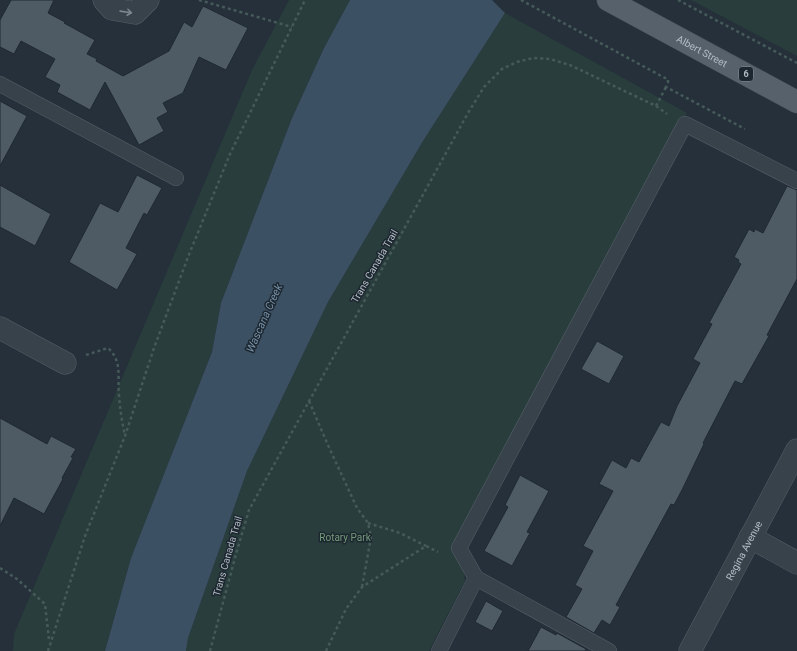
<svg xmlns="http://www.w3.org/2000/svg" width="797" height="651" font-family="Roboto,sans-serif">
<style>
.green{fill:#283d3c}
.water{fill:#3b5062}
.building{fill:#4e5b65;stroke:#1f2932}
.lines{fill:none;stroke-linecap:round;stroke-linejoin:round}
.service-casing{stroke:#566069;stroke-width:16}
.minor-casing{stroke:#566069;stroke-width:23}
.tertiary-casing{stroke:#566069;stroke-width:23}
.primary-casing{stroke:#414b54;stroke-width:23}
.path{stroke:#465a5a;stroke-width:2.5;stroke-dasharray:3 3;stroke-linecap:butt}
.service{stroke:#38424b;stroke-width:15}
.minor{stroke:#38424b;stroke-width:22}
.tertiary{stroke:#38424b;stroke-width:22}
.primary{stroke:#56616b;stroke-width:22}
.oneway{stroke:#7c868f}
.labels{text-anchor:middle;stroke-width:3;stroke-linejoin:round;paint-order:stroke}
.shield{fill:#1d2730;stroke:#879099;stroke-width:1}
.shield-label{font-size:9px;font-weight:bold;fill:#b4bdc6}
.street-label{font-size:10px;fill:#b4bdc6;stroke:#1d2730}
.park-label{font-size:10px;fill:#739a79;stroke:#1d2730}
.water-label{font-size:11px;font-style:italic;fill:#7691a8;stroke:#1d2730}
</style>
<rect width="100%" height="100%" fill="#25303a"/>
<path class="green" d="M289,0H350L324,48L292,118L221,303L212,352L131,558L105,651H13L14,634L252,70Z
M691,0H797V56Z
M505,13L687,113L459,536L465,581L429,651H186L188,638L247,471L328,302L423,141Z"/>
<path class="water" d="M350,0H492L505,13L423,141L328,302L247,471L188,638L186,651H105L131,558L212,352L221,303L292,118L324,48Z"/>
<path class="building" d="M11,0H54L48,13L65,22L64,23L95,40L87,54L97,59L96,61L123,76L169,51L184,22L192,27L203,6L248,28L226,70L199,57L183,93L163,103L168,112L157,118L164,131L139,145L105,82L90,110L57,92L60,85L45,77L55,59L21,41L14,54L0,47V20Z
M0,101L27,116L0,166Z
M137,175L162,188L147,215L144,213L126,248L137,254L117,290L69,262L100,203L118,212Z
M0,185L51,214L35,246L0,227Z
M787,186L797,190V279L767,335L769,336L742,384L735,381L703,443L704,444L682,490L674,505L671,504L616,605L620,607L610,625L602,620L594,633L566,617L582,589L575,585L593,551L583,546L613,491L599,484L612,460L626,468L631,458L639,462L661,422L669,426L677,406L700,363L693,359L712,324L709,323L741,264L738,262L739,260L734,257L749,229L754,232L755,229L763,233Z
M597,341L624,356L609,384L581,369Z
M0,418L47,444L51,436L76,449L71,457L73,458L62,478L63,479L44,514L14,498L0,526Z
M520,475L549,491L527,532L530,533L512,566L484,551L508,507L505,505Z
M486,601L503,611L492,631L475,622Z
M541,627L556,635L557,633L586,649L585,651H528Z"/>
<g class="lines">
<defs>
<path id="service" d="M0,84L176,178
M439,651L476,578
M609,651L476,578L459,548L685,124L797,181"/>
<path id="minor" d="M104,0L112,9L135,13L148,0
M0,328L65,363
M750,537L797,563"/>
<g id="tertiary">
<path id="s1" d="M690,651L797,450"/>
</g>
<g id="primary">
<path id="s2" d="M608,0L797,102"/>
</g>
</defs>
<use href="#service" class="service-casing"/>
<use href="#minor" class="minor-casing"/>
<use href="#tertiary" class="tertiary-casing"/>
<use href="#primary" class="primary-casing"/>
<path class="path" d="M199,0L292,27
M521,0L665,78L668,79V82L666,87L745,129
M678,0L797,63
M656,106L666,87
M86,355L108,348C123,362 117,377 119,395C120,409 122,422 125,436
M309,401L327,443L357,508L368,523L371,537L362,587
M368,523L400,533L426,546
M0,568L17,579L45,604L49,640
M48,651L85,536L125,436L154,348L188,257L230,154L305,0
M210,651L236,554L249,510L468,113L484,87L502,69L517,62L533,58L550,59L570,65L656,106L667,114
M326,651L346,609L362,587L426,546L438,552"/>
<use href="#service" class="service"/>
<use href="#minor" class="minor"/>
<use href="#tertiary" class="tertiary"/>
<use href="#primary" class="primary"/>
</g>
<defs><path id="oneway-shaft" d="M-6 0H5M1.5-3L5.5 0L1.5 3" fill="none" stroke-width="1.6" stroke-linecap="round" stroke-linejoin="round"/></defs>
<use class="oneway" href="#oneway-shaft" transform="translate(126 12) rotate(8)"/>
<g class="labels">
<rect class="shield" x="739" y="67" width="14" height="14" rx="3"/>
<g class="shield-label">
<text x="746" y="77">6</text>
</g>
<g class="street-label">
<text dy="4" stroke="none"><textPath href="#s2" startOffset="107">Albert Street</textPath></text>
<text transform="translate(374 266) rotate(-60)" y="4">Trans Canada Trail</text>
<text dy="4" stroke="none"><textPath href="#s1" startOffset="114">Regina Avenue</textPath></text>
<text transform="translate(227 556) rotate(-74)" y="4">Trans Canada Trail</text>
</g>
<g class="park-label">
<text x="345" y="541">Rotary Park</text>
</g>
<g class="water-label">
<text transform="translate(264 318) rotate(-66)" y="4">Wascana Creek</text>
</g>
</g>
</svg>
